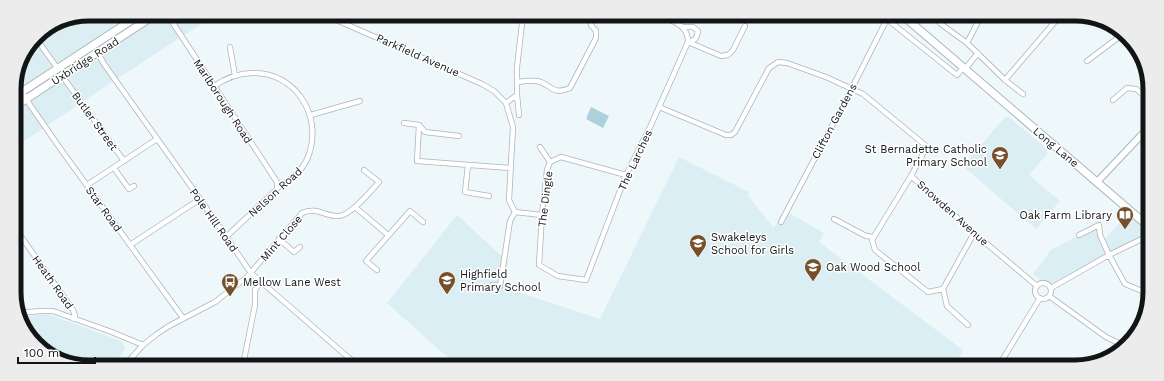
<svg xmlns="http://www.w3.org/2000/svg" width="1164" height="381" font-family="'Work Sans',sans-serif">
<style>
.built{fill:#dbeef3}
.garden{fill:#add1dc}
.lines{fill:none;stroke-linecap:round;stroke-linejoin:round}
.street-casing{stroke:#acb5b8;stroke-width:6}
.secondary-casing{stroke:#acb5b8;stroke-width:8}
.primary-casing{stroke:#acb5b8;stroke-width:9}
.street{stroke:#fff;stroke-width:4.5}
.secondary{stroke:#fff;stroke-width:6}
.primary{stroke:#fff;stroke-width:7}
.labels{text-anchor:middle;stroke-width:3;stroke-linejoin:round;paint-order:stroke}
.street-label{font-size:11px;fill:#121516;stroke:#fff}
.poi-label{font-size:11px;fill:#121516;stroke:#fff;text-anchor:start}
.rim{fill:none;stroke:#121516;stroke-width:5}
</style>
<rect width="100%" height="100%" fill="#eef8fb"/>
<path class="built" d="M89,14H217L115,80L15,147L14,84L28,54L41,45L39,41L60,23L59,20H60Z
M1005,117H1009L1047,149V154L1029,175L1060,201L1036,229L963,166Z
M679,157L749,192L748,196L774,228L784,210L824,233L819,242L963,350L953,367L456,365L387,303L457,215L508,262L503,287L600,319Z
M1128,213L1148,227V236L1051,288L1033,274L1051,250L1099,225L1105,239Z
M48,314L121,341L125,347L122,354L115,364H69L33,342L21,317Z"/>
<path class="garden" d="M591,107L609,116L603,128L586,119Z"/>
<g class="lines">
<defs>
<path id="street" d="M167,14L277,182V188
M325,15L482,84L494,91L506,103L513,127L509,200L515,212
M514,15L522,16
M883,16L957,75L963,68
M933,16L941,24L967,43L1005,80L1023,94
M683,27H693L698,31C697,38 695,41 688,42
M35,37L58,69
M688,42L721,56L728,55L733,50L745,26
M967,43L981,16
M230,47L235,76
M97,51L104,64L200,199L251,273L357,365
M1087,61L1123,34
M965,69L978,53
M65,80L124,161
M1005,80L1059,17
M518,82C524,81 531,80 537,81C552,84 551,96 570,88L596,38V31L591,25
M213,87C224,79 239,73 253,73C294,72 321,113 310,151C307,163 299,173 289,180C284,184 278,186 275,191L226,237
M22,92L30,105L62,151L183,318
M517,95L519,115
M1113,100L1127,88L1136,89L1148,99
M506,103L517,95V67L523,15
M659,107L726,135H731L735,132L769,68L778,62L787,63L826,77L863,94L925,145V150L911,176L974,233L1037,286
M311,115L360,101
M404,123L419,125L425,132L459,136
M419,125L417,161L511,168
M540,147L550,162
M925,150L932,151
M468,165L465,192L489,196
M114,168L129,189L134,186
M626,175L561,157L550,162L547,170L542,215L539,265L558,276L586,280L626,175L651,125L688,42C688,25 674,22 660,15
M911,176L872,240L875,250L928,292L943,289L974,233
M87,185L157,139
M355,207L388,235
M515,212L542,215
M834,219L866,236L874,237
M781,222L852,88L887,19
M15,228L73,310L75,316L74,319
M1079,235L1099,225L1100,235L1109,255L1125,284L1147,293
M279,239L294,252L300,247
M130,245L200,199
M377,270L366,261L410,211L423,222
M1035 291a8 8 0 1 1 16 0a8 8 0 1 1-16 0Z
M492,285L500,286L510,221L515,212
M1051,288L1109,255L1148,236
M943,289L947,306L968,325
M1049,296L1106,337L1125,346
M19,313L41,311H53L109,331L143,345
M1002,360L1013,367
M125,365L143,345L157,334L169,326L215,302L247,277L302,213C316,206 326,217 339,216C350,216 371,191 379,182L364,170
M243,365L255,305V290L260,282
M998,367L1040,298"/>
<path id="secondary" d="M1097,182L1148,128"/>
<path id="primary" d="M903,16L915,26L1148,226
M14,97L141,14
M14,107L156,14"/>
</defs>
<use href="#street" class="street-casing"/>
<use href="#secondary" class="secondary-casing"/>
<use href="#primary" class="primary-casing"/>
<use href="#street" class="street"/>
<use href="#secondary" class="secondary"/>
<use href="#primary" class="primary"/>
</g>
<defs>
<symbol id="school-pin" viewBox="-11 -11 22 30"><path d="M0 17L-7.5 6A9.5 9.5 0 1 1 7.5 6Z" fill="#75502b" stroke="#fff"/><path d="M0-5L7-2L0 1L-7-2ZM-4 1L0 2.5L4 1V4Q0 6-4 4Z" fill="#fff"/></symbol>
<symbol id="library-pin" viewBox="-11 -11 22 30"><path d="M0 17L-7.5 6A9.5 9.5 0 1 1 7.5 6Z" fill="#75502b" stroke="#fff"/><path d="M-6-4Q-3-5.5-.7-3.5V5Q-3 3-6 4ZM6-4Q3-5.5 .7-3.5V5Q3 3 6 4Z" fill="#fff"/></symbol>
<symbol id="bus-pin" viewBox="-11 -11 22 30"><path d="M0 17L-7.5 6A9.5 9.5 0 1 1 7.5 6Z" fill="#75502b" stroke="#fff"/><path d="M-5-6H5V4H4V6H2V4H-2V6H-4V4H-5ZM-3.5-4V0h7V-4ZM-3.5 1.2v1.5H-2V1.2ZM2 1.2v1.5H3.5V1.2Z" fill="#fff"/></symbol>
</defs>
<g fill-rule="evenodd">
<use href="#school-pin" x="990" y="145" width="20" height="27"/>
<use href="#library-pin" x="1115" y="205" width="20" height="27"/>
<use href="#school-pin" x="688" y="233" width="20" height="27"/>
<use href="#school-pin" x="803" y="257" width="20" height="27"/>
<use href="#school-pin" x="437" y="270" width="20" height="27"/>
<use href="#bus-pin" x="220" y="272" width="20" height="27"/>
</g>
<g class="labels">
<g class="street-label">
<text transform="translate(418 55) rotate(24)" y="4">Parkfield Avenue</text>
<text transform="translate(85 61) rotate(-33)" y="4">Uxbridge Road</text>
<text transform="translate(223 101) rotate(57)" y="4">Marlborough Road</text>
<text transform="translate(95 121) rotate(54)" y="4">Butler Street</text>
<text transform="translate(834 121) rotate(-62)" y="4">Clifton Gardens</text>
<text transform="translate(1056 147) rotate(40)" y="4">Long Lane</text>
<text transform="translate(635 160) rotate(-65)" y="4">The Larches</text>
<text transform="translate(275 192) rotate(-42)" y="4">Nelson Road</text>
<text transform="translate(545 199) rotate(-83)" y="4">The Dingle</text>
<text transform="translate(104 209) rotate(54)" y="4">Star Road</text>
<text transform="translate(953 213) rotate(42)" y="4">Snowden Avenue</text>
<text transform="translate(214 220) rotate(55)" y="4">Pole Hill Road</text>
<text transform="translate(281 238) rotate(-49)" y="4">Mint Close</text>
<text transform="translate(53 282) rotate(55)" y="4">Heath Road</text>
</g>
<g class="poi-label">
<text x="987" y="153" text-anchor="end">St Bernadette Catholic<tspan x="987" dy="13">Primary School</tspan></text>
<text x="1112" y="219" text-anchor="end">Oak Farm Library</text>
<text x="711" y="241">Swakeleys<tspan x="711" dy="13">School for Girls</tspan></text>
<text x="826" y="271">Oak Wood School</text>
<text x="460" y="278">Highfield<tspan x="460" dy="13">Primary School</tspan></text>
<text x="243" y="286">Mellow Lane West</text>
</g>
</g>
<path d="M0 0H1164V381H0ZM89 21H1075A68 68 0 0 1 1143 89V292A68 68 0 0 1 1075 360H89A68 68 0 0 1 21 292V89A68 68 0 0 1 89 21Z" fill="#ececec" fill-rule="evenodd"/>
<path class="rim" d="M89 21H1075A68 68 0 0 1 1143 89V292A68 68 0 0 1 1075 360H89A68 68 0 0 1 21 292V89A68 68 0 0 1 89 21Z"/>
<path d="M18 357v6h77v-6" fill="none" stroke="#121516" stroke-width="2"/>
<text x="24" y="357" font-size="12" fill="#121516" stroke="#ffffff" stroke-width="3" paint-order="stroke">100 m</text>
</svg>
